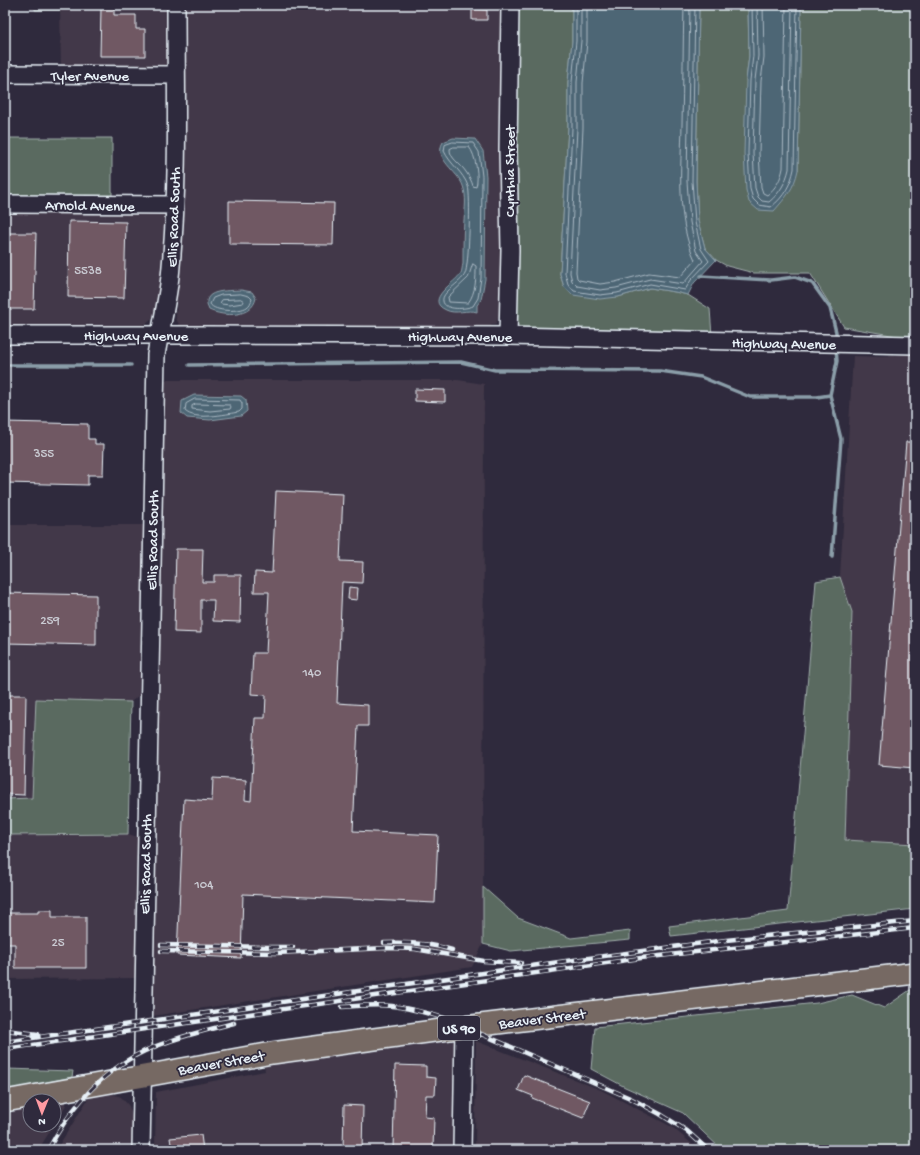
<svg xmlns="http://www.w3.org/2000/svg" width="920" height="1155" font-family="'Gochi Hand',sans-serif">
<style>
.built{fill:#423848;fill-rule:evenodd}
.green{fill:#5a6a61;stroke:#a1aeac}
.water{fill:#4d6675;stroke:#8b9ea9}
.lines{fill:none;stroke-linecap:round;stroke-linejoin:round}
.shore{stroke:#aab9c4;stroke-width:1}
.stream{stroke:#8b9ea9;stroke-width:3.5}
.building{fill:#705963;stroke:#e8f1f8}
.minor-casing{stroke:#e8f1f8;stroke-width:20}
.major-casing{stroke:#e8f1f8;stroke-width:24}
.minor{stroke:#2f2a3d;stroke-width:17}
.major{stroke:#766964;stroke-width:21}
.rail-casing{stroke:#e8f1f8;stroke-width:4.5}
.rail{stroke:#2f2a3d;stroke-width:3;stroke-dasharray:9;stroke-linecap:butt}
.labels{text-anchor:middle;stroke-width:3.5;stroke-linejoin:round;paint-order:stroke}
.number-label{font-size:13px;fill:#cacbd3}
.shield{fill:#2f2a3d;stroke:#b0b5c0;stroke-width:1}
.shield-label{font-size:14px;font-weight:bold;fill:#e8f1f8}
.street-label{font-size:15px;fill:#e8f1f8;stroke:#2f2a3d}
</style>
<rect width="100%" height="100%" fill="#2f2a3d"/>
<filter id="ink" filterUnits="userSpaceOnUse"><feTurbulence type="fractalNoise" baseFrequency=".025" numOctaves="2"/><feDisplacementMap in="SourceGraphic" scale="8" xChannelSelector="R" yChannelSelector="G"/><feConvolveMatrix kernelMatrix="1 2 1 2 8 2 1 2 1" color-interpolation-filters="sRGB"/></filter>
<g filter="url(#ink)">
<path class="built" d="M60,5H170V60L165,66L153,71H61Z
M182,5H504L501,311L496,323L481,331L190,330L180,326L176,319L181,205ZM453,138H470L483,151L486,176L485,279L483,291L481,300L477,305V308L473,311L466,312L444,289L446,288L448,285L461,273L463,264L466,202L464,187L459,177L446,163L440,152L443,142Z
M162,211L168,217L166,264L156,316L146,324L134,327L5,329V212Z
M915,353V844L845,840L852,612L840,577L853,356L883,357Z
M163,380H458L484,384L483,944L472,967L152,1016Z
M5,525H146L139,695L131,702L36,699L32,798L6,799L8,835L128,834L138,837L139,899L137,978L5,979Z
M449,1036L458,1044L456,1150H155L156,1092L265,1071L264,1062Z
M476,1041L601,1090L672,1127L699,1150H475Z
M112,1094L121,1097L129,1106L134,1121L133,1150H56L90,1096Z
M64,1098L66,1105L54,1125V1101Z
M30,1103V1125H54L38,1150H5V1107Z"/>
<path class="green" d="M35,5H60V10H35Z
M516,5H572V41L568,82V127L560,274L564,287L618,297L650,288L675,292L688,295L710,309L712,336L525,332L516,325Z
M699,5H748L749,56L746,80L798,170L801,5H915V336L903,337L844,327L810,273H754L727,266L716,260L705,248L698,221L696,181Z
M5,138H112V200L5,199Z
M840,577L852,612L845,840L915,844V909L671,936L669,926L788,911L816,581Z
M36,699L131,702L128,834L8,835L6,799L32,798Z
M483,887L518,918L571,938L630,931V940L511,951L483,944Z
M910,990H915V1150H722L683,1113L625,1087L591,1069L595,1027L817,1003L852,995L884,1008Z
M5,1069H7L73,1071L72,1077L5,1091Z"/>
<path class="water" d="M572,5H699L696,181L698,221L705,248L716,260L694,283L688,295L675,292L650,288L618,297L600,299L573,295L564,287L560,274L568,127V82L572,41Z
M748,5H801L798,170C794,189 786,197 774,211L758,210L749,202L746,190L744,153L746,80L749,56Z
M453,138L475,139L483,151L486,176L485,279L481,300L477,305V312C468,309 455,315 446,310C423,300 456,282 461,273C462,271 462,267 463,264C463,249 463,235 464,220C465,209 467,197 463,186C458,171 433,159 443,142Z
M241,290L252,292L256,298C252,318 224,317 209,310C199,289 227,291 241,290Z
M194,395L241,396L246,400L247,411L241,416L210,420L187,418L181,413L182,401Z"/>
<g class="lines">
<path class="shore" d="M576,5V41L572,82V128L565,273L568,284L574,291L600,295L617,293L650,284L685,290L691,280L709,261L701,249L695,222L692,181L695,5
M581,5V41L577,82V128L570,273L572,281L577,286L600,290L616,288L650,279L683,284L703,261L696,251L690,222L687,181L690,5
M587,5V42L583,83V128L576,272L577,278L579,280L600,284L615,282L649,273L680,277L695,260C676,219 681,169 682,124C683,85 683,45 684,5
M752,5L753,56L750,80L748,153L750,189L753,199L759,205L771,207C784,197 791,184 794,169L797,5
M757,5L758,56L755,80L753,153L755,188L758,197L762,201L769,202C780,193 786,182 789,169L792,5
M763,5L764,57L761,81L759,153L761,187L763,193L767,195C776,188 781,179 783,168L786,5
M453,142L473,143L479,152L482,176L481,278L478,298L473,306C467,309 444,311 443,301C441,292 461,283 465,274C469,266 471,195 468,186C463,172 450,164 444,151L445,145Z
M454,147H469C476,155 479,178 476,187L473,186C472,182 469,176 466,172C461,164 449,158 450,149Z
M473,264L476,266C476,279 476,292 468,303L449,302L448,297L468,278Z
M241,294L249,296L252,299C251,302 250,305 247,307C240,312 214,312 210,304L213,298L221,295Z
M241,299L244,301L243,303L230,305L221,304L220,303L222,300Z
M195,399L240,400L242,403V409L239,412C226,414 195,421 185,411L186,404Z
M196,404L230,405L231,407L230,409L210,411L192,409V406Z"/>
<path class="stream" d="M701,276L771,280L795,277L812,283L830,308L836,332V339
M5,365H131
M189,365L461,362L495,370L660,371L701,377L750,397H817L830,395L837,361L836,347
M830,395L841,439L832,557"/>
</g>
<path class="building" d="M101,8H114V15H136V29H145V56H100Z
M472,9L487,10V20H472Z
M229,201L334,203L333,245L229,244Z
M69,221L126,222L124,298L68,297Z
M5,233H36L34,309H5Z
M415,389L445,390V402L415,401Z
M5,422L88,424V439H95V444H104L103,475H88V485L5,483Z
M906,442H915V768L879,765Z
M276,491L343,494L340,561L363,562L362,583L342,582L337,703L368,705V726H358L353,831L438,835L435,903L243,894L241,958L177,955L184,799L212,801L213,778L246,780L245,800L251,801L255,718H265L266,695L251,694L253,653H266L269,592H254L255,572L272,573Z
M176,549H203L202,582H214V575H241L240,622L213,621L214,600H201V633L174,632Z
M349,587L358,588L357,600L348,599Z
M5,593L96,595V645L5,643Z
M5,695H26L24,795L5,794Z
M38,910H52V917H86V968H15V944H5V913H38Z
M395,1065L426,1066V1077L436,1078L435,1095H426L425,1117L434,1118L433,1148H425V1150H393Z
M524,1075L590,1101L583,1118L532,1098L533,1096L518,1090Z
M344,1105L363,1106L362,1150H343Z
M201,1135L203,1150H172L170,1138Z"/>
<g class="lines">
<defs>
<path id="minor" d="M5,74L176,75
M5,204L175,205
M5,335H206L508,336L915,345
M508,336L510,250L508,151L510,5
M141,1150L156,355C161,325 169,296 171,266C179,179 176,92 176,5
M462,1150L464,1027"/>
<path id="major" d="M5,1101L272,1053L352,1042L464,1027L915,973"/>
</defs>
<use href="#minor" class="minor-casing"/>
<use href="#major" class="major-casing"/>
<use href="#minor" class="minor"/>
<use href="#major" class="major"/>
<defs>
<path id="rail" d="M384,943C407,942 430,943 452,950
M161,945L269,947H293
M161,951L276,953L387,948L415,949L484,961L521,963
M342,1007C359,1006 375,1004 392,1006C410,1008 427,1013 444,1018L630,1098L660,1114L687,1131L708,1150
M5,1030L38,1034
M5,1042L566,961L726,940L915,921
M5,1049L641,958L915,928
M48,1150C66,1116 90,1085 123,1063C152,1043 199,1032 234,1023"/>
</defs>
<use href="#rail" class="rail-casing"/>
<use href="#rail" class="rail"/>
</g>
</g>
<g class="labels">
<g class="number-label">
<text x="88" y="274">5538</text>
<text x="44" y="457">355</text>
<text x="50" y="624">259</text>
<text x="312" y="676">140</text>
<text x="204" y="888">104</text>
<text x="58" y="946">25</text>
</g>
<rect class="shield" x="438" y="1016" width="42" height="24" rx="3"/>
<g class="shield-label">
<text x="459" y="1033">US 90</text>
</g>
<g class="street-label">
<text x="90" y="80">Tyler Avenue</text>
<text transform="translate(509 171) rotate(-90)" y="5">Cynthia Street</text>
<text transform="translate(90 205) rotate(1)" y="5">Arnold Avenue</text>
<text transform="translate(173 217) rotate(-88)" y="5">Ellis Road South</text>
<text x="136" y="340">Highway Avenue</text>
<text x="460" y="341">Highway Avenue</text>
<text transform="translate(784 343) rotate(1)" y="5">Highway Avenue</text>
<text transform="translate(152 540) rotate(-89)" y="5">Ellis Road South</text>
<text transform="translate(145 864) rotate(-89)" y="5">Ellis Road South</text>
<text transform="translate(542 1018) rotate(-7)" y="5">Beaver Street</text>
<text transform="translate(221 1062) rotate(-10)" y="5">Beaver Street</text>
</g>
</g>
<rect width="920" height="1155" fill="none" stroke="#2f2a3d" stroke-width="20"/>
<rect x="10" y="10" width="900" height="1135" fill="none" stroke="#e8f1f8" stroke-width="1.5" filter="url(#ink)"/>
<g transform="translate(42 1113) rotate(181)"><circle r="19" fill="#2f2a3d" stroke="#797a88"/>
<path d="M0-3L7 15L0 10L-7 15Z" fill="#ff9aa2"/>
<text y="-6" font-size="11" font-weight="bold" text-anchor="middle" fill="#e8f1f8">N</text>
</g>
</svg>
